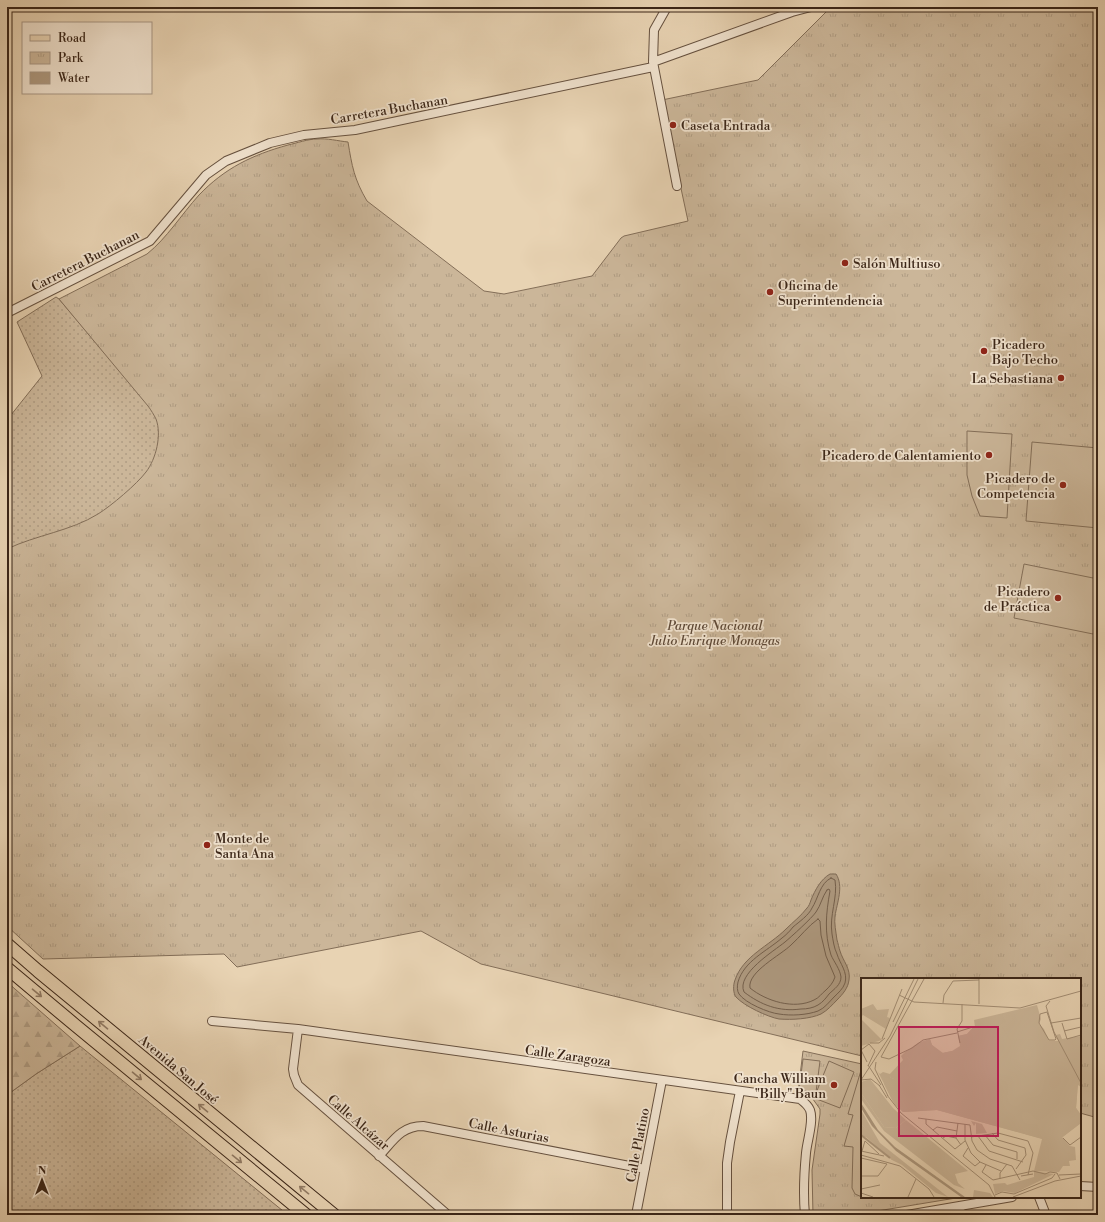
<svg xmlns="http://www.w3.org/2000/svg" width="1105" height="1222" font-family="'Libre Bodoni',serif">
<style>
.grass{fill:url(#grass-dots);stroke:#836e58}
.forest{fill:url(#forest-firs);stroke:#836e58}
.park{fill:url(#park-tufts);stroke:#836e58}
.pitch{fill:#cbb699;stroke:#836e58}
.water{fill:#ad987e;stroke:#7f6a55}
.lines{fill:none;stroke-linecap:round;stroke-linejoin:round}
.shore{stroke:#745f4b;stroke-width:1}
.minor-casing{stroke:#66513f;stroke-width:10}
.primary-casing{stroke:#3b2618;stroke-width:14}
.minor{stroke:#f0e2ce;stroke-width:8}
.primary{stroke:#e8d3b3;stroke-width:12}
.oneway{stroke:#927c66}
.poi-dot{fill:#8f2418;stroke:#f0e2ce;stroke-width:1.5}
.labels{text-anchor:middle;stroke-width:3.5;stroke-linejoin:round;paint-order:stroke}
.street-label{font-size:13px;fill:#3b2618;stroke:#f0e2ce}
.poi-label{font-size:13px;fill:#3b2618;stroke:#f0e2ce;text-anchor:start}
.park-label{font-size:13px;font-style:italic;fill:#5f4a38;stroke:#f0e2ce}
.inset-river{fill:none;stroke:#ad987e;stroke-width:2}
.inset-road{fill:none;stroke:#a38e75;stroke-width:1}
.view{fill:#c2185b;fill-opacity:0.15;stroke:#c2185b;stroke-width:2}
.inset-edge{fill:none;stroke:#3b2618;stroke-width:2}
</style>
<defs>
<pattern id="grass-dots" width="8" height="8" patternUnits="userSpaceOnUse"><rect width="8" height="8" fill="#cbb699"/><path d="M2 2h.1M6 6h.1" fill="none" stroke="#af9c83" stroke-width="1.8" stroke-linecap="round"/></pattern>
<pattern id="forest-firs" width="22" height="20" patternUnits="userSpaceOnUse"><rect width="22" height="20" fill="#cbb699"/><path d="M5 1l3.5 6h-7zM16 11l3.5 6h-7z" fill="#af9c83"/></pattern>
<pattern id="park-tufts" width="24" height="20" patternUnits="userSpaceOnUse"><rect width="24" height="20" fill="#cbb699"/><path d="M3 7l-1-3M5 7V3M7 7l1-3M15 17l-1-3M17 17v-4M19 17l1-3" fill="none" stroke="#af9c83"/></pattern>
</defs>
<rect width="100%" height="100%" fill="#e8d3b3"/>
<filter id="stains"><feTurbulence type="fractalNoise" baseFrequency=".005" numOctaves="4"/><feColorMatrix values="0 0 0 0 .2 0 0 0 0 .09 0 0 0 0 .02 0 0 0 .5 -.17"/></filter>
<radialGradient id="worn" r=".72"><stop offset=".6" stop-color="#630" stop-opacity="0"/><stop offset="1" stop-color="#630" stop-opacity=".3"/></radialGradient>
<path class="grass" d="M56,297L59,299L196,461L7,570V420L42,376L17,322Z
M80,1046L288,1215H7V1095L36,1074Z"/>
<path class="forest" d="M7,982L80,1046L36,1074L7,1095Z"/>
<path class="park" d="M831,7H1098V1118L1080,1113V979H862V1056L481,964L421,931L237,967L224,954L43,959L7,926V549C36,535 71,531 98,514C111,506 137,484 146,472C156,459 162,435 156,419C154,415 151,410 148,406L59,299L147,254C167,238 181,215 199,195C225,168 252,155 288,145C297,143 308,139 317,139C327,138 338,141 348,142C352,166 354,179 367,201L484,291L504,294L592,276L621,238L624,236L688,221L662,100L758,80Z
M803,1051L862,1064V1197H962L853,1215H813L812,1170L820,1114V1109L810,1095L798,1092Z"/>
<path class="pitch" d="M967,431L1012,434L1007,518L980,516L972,496L967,475Z
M1032,442L1098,448V528L1026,521Z
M1024,564L1098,579V635L1014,618Z
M803,1059L820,1061L816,1092L799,1090Z
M829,1061L854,1072L840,1108L814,1098Z
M862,1067V1197L855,1194L852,1188L853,1147L844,1146L853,1115L848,1114Z"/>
<path class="water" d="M830,874H836C844,886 837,903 835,916C834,923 836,932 837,940C838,943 839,948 840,951C843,961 851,969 849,980C848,988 843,994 837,1000C832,1005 828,1010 821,1014C810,1019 792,1020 779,1019C768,1017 744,1006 736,997C733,993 733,985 735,980C743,956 769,946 786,929C793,922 801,916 807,908C809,906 810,903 811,900C815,890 821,879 830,874Z"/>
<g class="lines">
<path class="shore" d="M831,878L835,880C838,898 829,915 832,934C833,940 834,948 837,954C840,964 848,972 845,983C843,989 838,993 834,997C829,1002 825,1008 818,1011C807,1015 791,1016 779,1014C769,1013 745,1003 739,994C737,991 737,986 738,982C744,961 767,951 782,938C786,935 790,931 793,927C799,922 809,915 812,908C818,899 820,883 831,878Z
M827,890L829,889L830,891C826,913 824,933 831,955C834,962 840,969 841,977C841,985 834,989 829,994C826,998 823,1002 818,1005C813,1008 807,1009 801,1009C779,1012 761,1005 744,992C736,974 774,951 785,942C791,937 812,918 816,912C821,905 822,897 827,890Z
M818,919L820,921L821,935L826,956L835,977C833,983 830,986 826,990C822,993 819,998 814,1000C794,1010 766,1001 750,988C747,972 781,955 791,945C800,937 808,926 818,919Z"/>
<defs>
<path id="minor" d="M667,7L654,30L653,62L677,186
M653,62L792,12L811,7
M7,313L150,241L206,175L226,161L270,143L304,135L355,130L653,67
M212,1021L298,1029L800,1099C804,1102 808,1105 810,1110C814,1121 807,1141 806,1153C804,1174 803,1194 805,1215
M298,1029L293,1069L294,1075L298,1085L448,1215
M379,1156C393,1141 401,1126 423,1126L645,1169
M1080,1186L1098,1187
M1039,1197L1046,1215
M959,1206L962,1215
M636,1215L662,1080
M727,1215V1163L730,1142L740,1091
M907,1215L1012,1197"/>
<path id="primary" d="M7,944L38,971L334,1215
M7,968L75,1025L306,1215"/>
</defs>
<use href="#minor" class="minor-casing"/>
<use href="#primary" class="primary-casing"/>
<use href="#minor" class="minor"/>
<use href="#primary" class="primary"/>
</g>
<defs><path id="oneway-shaft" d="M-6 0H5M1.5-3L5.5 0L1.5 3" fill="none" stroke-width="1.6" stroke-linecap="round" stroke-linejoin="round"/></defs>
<g class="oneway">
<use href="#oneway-shaft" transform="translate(37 993) rotate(40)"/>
<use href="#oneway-shaft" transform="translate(103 1025) rotate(-140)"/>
<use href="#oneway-shaft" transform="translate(137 1076) rotate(40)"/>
<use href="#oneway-shaft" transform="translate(203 1108) rotate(-140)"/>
<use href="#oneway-shaft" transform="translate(237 1159) rotate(39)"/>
<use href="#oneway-shaft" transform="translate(304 1190) rotate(-141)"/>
</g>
<g class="poi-dot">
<circle cx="673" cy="125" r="4"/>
<circle cx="845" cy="263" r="4"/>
<circle cx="770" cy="292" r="4"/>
<circle cx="984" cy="351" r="4"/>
<circle cx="1061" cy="378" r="4"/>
<circle cx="989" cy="455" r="4"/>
<circle cx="1063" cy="485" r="4"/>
<circle cx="1058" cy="598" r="4"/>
<circle cx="207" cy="845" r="4"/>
<circle cx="834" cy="1085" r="4"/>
</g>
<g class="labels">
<g class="street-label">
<text transform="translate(389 109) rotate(-10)" y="5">Carretera Buchanan</text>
<text transform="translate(85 260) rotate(-27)" y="5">Carretera Buchanan</text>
<text transform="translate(568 1055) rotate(8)" y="5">Calle Zaragoza</text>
<text transform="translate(179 1069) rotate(40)" y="5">Avenida San José</text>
<text transform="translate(359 1122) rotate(41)" y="5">Calle Alcázar</text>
<text transform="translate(509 1130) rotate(11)" y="5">Calle Asturias</text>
<text transform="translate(637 1145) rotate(-79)" y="5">Calle Platino</text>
</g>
<g class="poi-label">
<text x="681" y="130">Caseta Entrada</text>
<text x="853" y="268">Salón Multiuso</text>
<text x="778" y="290">Oficina de<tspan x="778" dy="15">Superintendencia</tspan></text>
<text x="992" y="349">Picadero<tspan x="992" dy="15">Bajo Techo</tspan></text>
<text x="1053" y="383" text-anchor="end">La Sebastiana</text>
<text x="981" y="460" text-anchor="end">Picadero de Calentamiento</text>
<text x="1055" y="483" text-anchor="end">Picadero de<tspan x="1055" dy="15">Competencia</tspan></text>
<text x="1050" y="596" text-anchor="end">Picadero<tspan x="1050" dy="15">de Práctica</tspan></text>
<text x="215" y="843">Monte de<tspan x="215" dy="15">Santa Ana</tspan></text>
<text x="826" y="1083" text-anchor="end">Cancha William<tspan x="826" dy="15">"Billy" Baun</tspan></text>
</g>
<g class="park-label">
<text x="715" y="630">Parque Nacional<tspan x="715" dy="15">Julio Enrique Monagas</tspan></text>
</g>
</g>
<g transform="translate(861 978)">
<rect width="220" height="220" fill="#e8d3b3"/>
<path d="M43,75L56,90L36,102L30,100L28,97L42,82L40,78ZM0,115L23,149L35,150L45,142L107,193L94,196L97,205L104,211L93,207L23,153L0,121ZM173,193L193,196L154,215L142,213L134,216L132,206L144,205L146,207L173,199ZM113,212L129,215L132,219H112Z" fill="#cbb699"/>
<path d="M12,26L16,32L28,31L26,39L29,40L25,51L2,37L0,39V31ZM176,27L180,41L178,46L183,51L188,63H197L195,57L199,56L201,61L220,58V109L217,107L215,130L220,137V145L201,159L209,168L214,169L215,182L208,183L209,188H202L198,194L173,193L181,161L76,132L42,134L34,127L17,94L19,96L22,94L29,96V99L35,102L56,90L43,75L57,65L69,61L71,67L82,75L91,73L104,78L97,58L106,56L114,49L113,42ZM0,41L21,62L0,68ZM9,101L32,130L45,142L35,150L23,149L0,115V104ZM0,146L31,179V182L5,159H0Z" fill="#cbb699"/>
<path d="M135,46L142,50L148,61L197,63L209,83L217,102L215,130L220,137V145L198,162L182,161L76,132L42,134L31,122L23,106L51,91L52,86L43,75L57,65L69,61L71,67L81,75L91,73L99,68L97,58L106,56L112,49ZM0,132L19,165L87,219L75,215L41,187L31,182L0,146Z" fill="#cbb699"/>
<path d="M110,143L121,146L126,155L115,156V145L113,148Z" fill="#cbb699"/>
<path d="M0,125L17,152L34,169L104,219H100L35,173L11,148L0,130Z" fill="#ad987e"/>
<path class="inset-river" d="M0,157L29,180"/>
<path class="inset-road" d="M63,1L20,79L28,81L51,70L62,62L96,55M38,17L53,24L159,30L220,13M189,23L185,28L193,54L220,105M82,25L83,17L92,3L118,2M118,26V1M186,34L195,61L194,62H188L178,45L179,36ZM32,44L53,1M190,45L220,40M201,45L206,61L220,57M203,53L220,49M96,54L112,49M21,61L41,11M9,65H18L24,60M99,65L96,51L101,43V26M6,84L0,72L8,66L14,73L7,88M15,84L14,91L27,118M7,87L20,107M0,102L29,58L57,1M0,102L10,101L19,108M18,107L26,120M26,117L40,135L128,207L134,219M57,140L109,147L111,163L116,172L129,181L151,188L159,202M65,141V146L94,171L104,163M97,145L95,160L100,167M104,146V162L110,175L119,184L140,193M72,152L76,149L96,153M131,155L137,162L164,170L165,177L155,191M124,157L132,167L156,174V181M117,158L128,173L162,184M110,159L137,155L167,163L172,175L167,197M82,160L85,158L95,160M202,160L209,167L220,159M107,170L102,178L114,188L119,184M0,173L23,178M1,173L4,163L18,176M0,177L39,188L68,211L73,219M0,180L26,186L17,198H0M125,187L121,194L132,202L172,193L184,196L189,194L196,195L199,201M198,197L220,196M160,198L172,196M139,201V195L146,186M0,211L19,207M0,215L12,219M134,217L141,214L153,216L191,200L194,196M47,219L55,201M152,219L194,203L220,198"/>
<path class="view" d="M38,49H137V158H38Z"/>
<rect width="220" height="220" class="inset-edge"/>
</g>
<rect width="1105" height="1222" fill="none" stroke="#e8d3b3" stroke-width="24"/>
<rect x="8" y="8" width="1089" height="1206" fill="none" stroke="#3b2618" stroke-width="2"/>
<rect x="12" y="12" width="1081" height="1198" fill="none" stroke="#3b2618"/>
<rect x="22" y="22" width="130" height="72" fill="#f0e2ce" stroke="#a89785"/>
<rect x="30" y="35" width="20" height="6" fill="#e8d3b3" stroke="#a89785"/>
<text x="58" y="42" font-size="12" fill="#3b2618">Road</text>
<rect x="30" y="52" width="20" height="12" fill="url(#park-tufts)" stroke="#a89785"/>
<text x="58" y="62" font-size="12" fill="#3b2618">Park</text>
<rect x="30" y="72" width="20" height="12" fill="#ad987e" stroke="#a89785"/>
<text x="58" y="82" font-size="12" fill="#3b2618">Water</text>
<g transform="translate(42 1180)" stroke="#f0e2ce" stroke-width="3" paint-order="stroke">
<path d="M0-3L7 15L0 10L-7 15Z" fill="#3b2618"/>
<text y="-6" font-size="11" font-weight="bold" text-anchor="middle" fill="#3b2618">N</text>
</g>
<rect width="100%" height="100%" filter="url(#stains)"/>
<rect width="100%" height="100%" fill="url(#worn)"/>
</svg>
